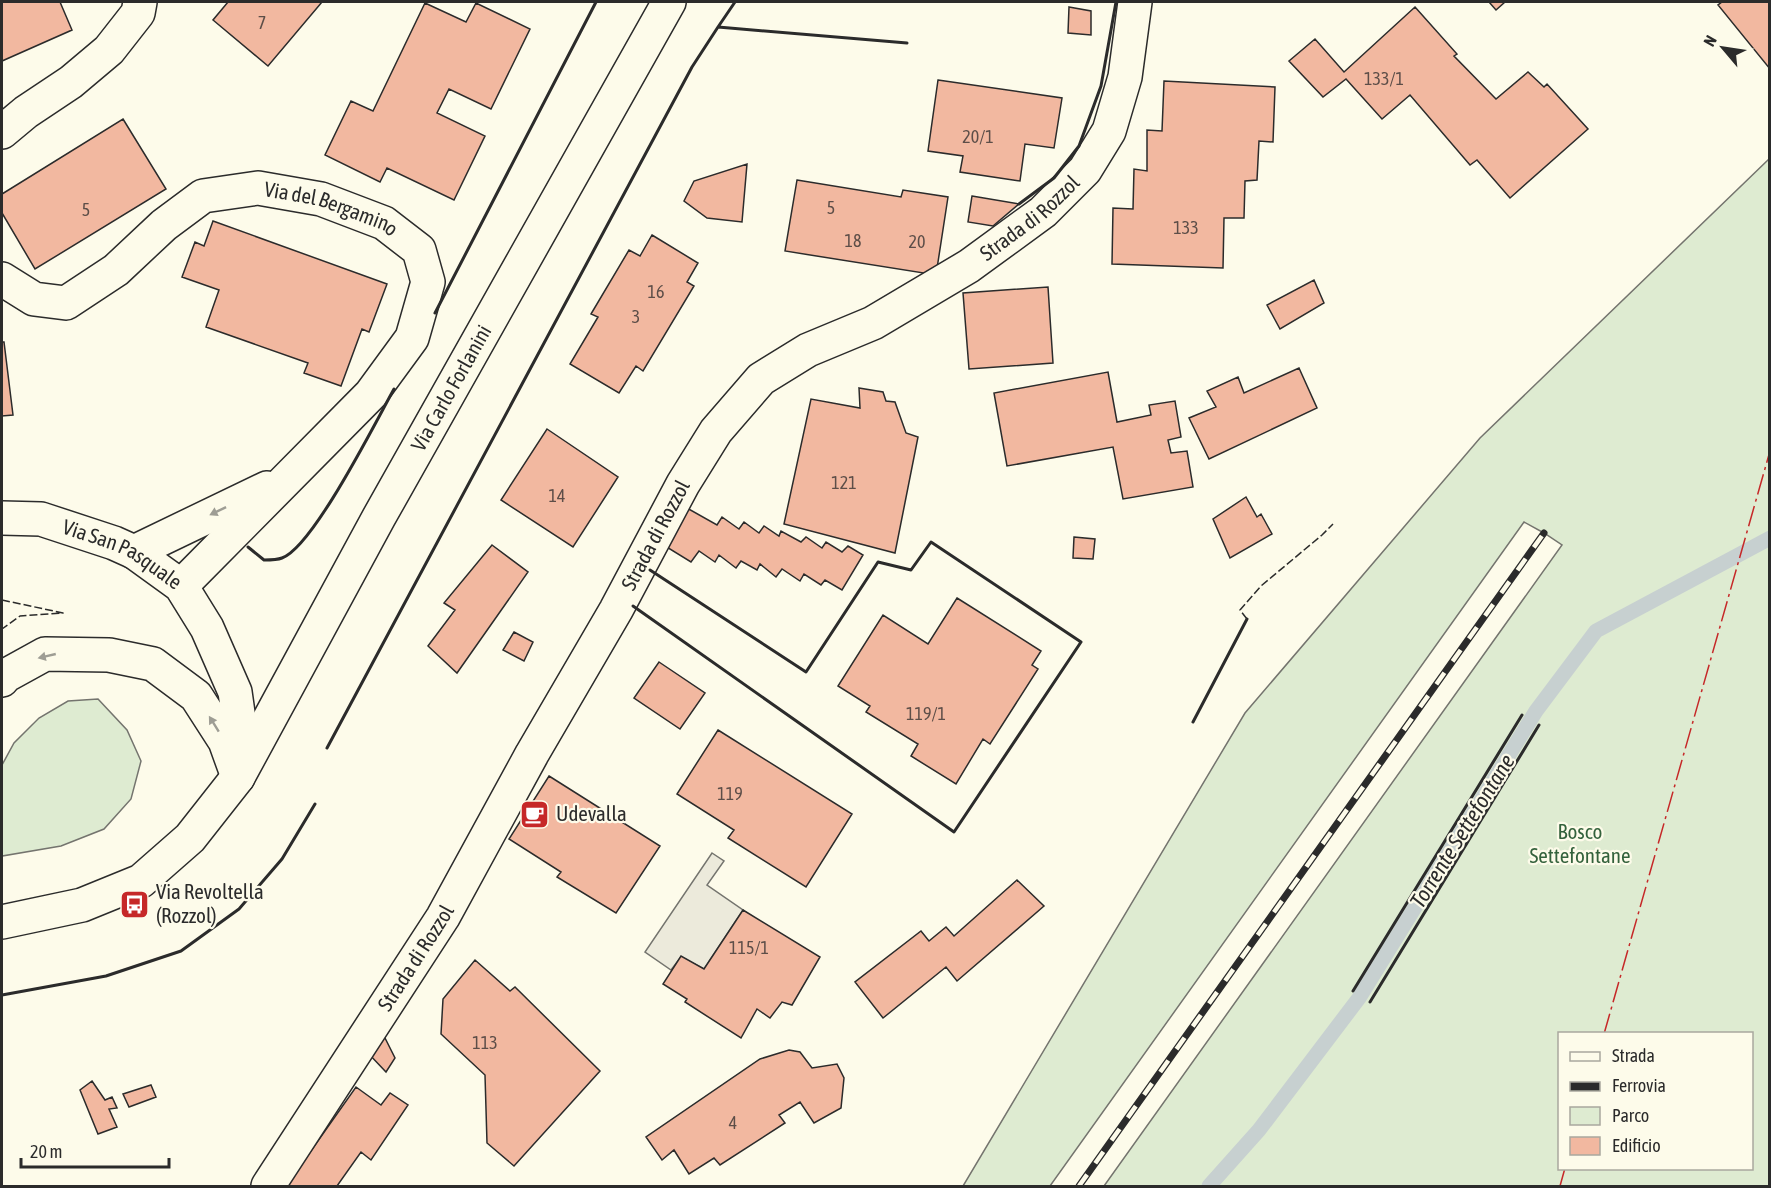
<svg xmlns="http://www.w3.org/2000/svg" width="1771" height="1188" font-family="'Asap Condensed',sans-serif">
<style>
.green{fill:#deebd1;stroke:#74746e;stroke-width:1.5;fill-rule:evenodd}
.parking{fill:#eceadb;stroke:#74746e;stroke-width:1.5}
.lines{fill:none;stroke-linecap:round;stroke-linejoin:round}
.stream{stroke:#c7d0d0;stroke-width:15}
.building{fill:#f2b8a0;stroke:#2b2b2b;stroke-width:1.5}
.street-casing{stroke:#2b2b2b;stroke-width:36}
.secondary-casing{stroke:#2b2b2b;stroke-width:36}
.street{stroke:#fdfbea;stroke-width:33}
.secondary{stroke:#fdfbea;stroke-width:33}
.rail-casing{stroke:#2b2b2b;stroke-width:7}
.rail{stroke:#fdfbea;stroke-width:4.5;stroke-dasharray:14;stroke-linecap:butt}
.fence{stroke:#2b2b2b;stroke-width:1.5;stroke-dasharray:8 3;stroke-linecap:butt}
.wall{stroke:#2b2b2b;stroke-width:3}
.power{stroke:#c62828;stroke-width:1.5;stroke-dasharray:21 4.5 3 4.5;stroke-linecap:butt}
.oneway{fill:#9e9d94}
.labels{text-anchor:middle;stroke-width:4.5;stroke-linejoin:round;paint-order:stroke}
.number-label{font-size:18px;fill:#5d4e48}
.street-label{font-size:21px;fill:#2b2b2b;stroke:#fdfbea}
.poi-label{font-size:21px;fill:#2b2b2b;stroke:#fdfbea;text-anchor:start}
.park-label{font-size:21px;fill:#34623c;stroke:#fdfbea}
.water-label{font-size:22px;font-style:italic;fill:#2b2b2b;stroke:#fdfbea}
</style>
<rect width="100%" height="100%" fill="#fdfbea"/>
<path class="green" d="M1769,159V1186H1104L1562,545L1544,533L1524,522L1050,1186H963L1245,713L1480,438ZM1560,1034H1752V1168H1560Z
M98,699L127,730L141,761L131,799L104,829L61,846L2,856V765L14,743L39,718L68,701Z"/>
<path class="parking" d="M712,853L724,861L707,885L743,910L704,969L681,957L671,970L645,952Z"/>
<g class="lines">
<path class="stream" d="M1209,1186L1259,1130L1359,998L1536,711L1596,631L1770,538"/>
</g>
<path class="building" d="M2,2H60L72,30L2,61Z
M228,2H322L268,66L213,20Z
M1489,2H1505L1496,10Z
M1722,2H1770V69L1718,5Z
M425,3L466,22L476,3L530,29L491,109L449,89L437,113L485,136L454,200L387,168L380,182L325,155L351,101L373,111Z
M1069,7L1091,11V35L1068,33Z
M1415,7L1457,54L1454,56L1496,99L1528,72L1544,87L1547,84L1588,129L1510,198L1477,160L1470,165L1410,95L1382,119L1346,79L1323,97L1289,61L1315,39L1344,72Z
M938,80L1062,98L1054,148L1025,144L1020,181L960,172L963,156L928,151Z
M1164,81L1275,87L1273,142L1259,141L1257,180L1245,181L1244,218H1224L1223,268L1112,264L1113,208L1133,209L1134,169L1147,171V130L1162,131Z
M123,119L166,189L35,269L2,213V194Z
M747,164L742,222L707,218L684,201L694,181Z
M797,180L901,197L903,190L948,197L936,275L785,251Z
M972,196L1019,204L993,226L968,222Z
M213,221L387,284L369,332L362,329L341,386L304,373L308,363L206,327L219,290L182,277L195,242L204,246Z
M652,235L698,263L687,282L694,286L643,371L636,366L619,393L570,364L598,317L591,314L629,250L640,256Z
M1314,280L1324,303L1280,329L1267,305Z
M1048,287L1053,363L969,369L963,293Z
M2,342H4L13,415L2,416Z
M1299,368L1317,408L1209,459L1189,418L1216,407L1207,391L1238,377L1244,393Z
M1108,372L1117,422L1151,415L1149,405L1175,401L1181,437L1168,440L1171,453L1187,451L1193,487L1123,499L1113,447L1007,466L994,393Z
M859,388L883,392L886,401L895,402L906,433L918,437L895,553L784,524L811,399L860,408Z
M547,429L618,477L573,547L501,500Z
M1246,497L1257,517L1261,514L1272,534L1230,558L1213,519Z
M687,508L717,525L722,517L739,529L744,522L759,533L764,526L779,536L781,531L801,542L806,537L822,548L826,542L842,552L848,546L863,555L842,590L825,580L821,585L804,574L800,581L782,569L776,577L760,564L757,570L741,561L736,568L719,555L715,562L699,551L691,562L665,546Z
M1074,537L1095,539L1093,559L1073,558Z
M492,545L528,572L457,673L428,646L455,610L444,603Z
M957,598L1041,651L1032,665L1038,669L990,744L983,739L956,784L911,756L918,744L866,712L870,706L838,686L883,615L928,644Z
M514,632L533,642L524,661L503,650Z
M659,662L705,693L680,729L634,698Z
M718,730L852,814L806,887L728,838L734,830L677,794Z
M549,776L660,846L616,913L557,877L561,872L509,839Z
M1017,880L1044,906L957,981L946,967L883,1018L855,982L921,931L929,941L946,927L954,936Z
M743,910L820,957L792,1005L782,1002L770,1018L757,1009L741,1038L685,1002L687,999L663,984L681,956L704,969Z
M475,960L510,991L515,987L600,1071L514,1166L487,1143L485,1075L441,1034L443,999Z
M382,1032L395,1058L386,1072L367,1052Z
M789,1050L800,1052L812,1068L837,1064L844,1078L841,1108L814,1123L800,1102L779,1115L785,1123L720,1165L714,1158L689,1174L674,1150L662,1160L646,1137L760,1059Z
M92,1081L105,1100L112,1097L117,1108L109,1109L117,1127L98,1134L80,1090Z
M151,1085L156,1097L129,1107L123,1094Z
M356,1087L381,1105L390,1093L408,1105L371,1160L361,1152L337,1186H286Z"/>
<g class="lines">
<defs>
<g id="street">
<path d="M2,132L26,112L71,82L109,50L138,13L140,2"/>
<path id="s1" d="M2,279L34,299L66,303L116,270L164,225L203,196L258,188L321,199L384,223L419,250L428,282L412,338L371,394L181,586"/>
<path d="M134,552L267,488"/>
<path d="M2,680L5,676L45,654L109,655L153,664L196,696L225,741L238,777"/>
<path id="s2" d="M268,1186L443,917L532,754L616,610L683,484L716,431L761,379L808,350L873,323L969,266L1043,212L1085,170L1109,131L1125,77L1135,2"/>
</g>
<g id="secondary">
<path id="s3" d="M2,518L41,519L114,543L134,552L181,586L207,628L235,692L241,734L238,769"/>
<path id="s4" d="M2,922L82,905L141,881L190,838L238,777L379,517L669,2"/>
</g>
</defs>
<use href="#street" class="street-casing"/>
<use href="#secondary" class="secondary-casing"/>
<use href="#street" class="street"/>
<use href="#secondary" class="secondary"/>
<defs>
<path id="rail" d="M1079,1186L1544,533"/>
</defs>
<use href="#rail" class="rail-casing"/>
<use href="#rail" class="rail"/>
<path class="fence" d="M2,600L63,613L20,616L2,629
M1247,619L1240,610L1261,586L1322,535L1333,524"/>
<path class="wall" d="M718,27L735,2
M1019,204L1054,178L1079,146L1101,86L1116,2
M435,313L596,2
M248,547L264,560C269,560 277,560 282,558C313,547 375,423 394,389
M633,606L954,832L1081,642L931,542L911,570L878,562L806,672L650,570
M1193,722L1247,619
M327,748L692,67L718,27L907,43
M1353,991L1522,715
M2,995L106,976L181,951L239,909L282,859L315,804
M1370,1002L1539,725"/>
<path class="power" d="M1604,1034L1770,451
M1560,1186L1565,1168"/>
</g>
<defs><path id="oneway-solid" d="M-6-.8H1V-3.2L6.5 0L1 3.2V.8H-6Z" transform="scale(1.5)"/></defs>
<g class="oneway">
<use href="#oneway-solid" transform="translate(218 511) rotate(154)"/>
<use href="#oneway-solid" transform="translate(47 656) rotate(167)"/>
<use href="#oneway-solid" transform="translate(214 724) rotate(-122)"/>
</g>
<defs>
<symbol id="cafe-square" viewBox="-11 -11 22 22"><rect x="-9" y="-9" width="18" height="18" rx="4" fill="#c62828" stroke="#fdfbea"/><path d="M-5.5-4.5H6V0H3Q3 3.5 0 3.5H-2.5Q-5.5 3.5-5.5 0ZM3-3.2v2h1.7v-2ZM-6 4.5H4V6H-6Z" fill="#fff"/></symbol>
<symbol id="bus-square" viewBox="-11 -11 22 22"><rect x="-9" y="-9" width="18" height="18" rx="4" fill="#c62828" stroke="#fdfbea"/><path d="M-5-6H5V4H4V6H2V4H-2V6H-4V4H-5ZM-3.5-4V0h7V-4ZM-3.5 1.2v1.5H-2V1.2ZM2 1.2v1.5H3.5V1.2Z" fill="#fff"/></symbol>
</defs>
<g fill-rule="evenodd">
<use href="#cafe-square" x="518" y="798" width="33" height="33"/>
<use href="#bus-square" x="118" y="888" width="33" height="33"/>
</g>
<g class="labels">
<g class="number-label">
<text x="262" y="29">7</text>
<text x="1384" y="85">133/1</text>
<text x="978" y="143">20/1</text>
<text x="831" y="214">5</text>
<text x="86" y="216">5</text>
<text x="1186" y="234">133</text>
<text x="853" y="247">18</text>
<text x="917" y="248">20</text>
<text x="656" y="298">16</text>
<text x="636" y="323">3</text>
<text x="844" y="489">121</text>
<text x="557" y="502">14</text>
<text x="926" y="720">119/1</text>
<text x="730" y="800">119</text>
<text x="749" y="954">115/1</text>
<text x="485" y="1049">113</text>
<text x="733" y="1129">4</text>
</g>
<g class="street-label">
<text dy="7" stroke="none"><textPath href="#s1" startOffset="376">Via del Bergamino</textPath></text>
<text dy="7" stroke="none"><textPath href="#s2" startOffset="1262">Strada di Rozzol</textPath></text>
<text dy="7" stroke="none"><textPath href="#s4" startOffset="732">Via Carlo Forlanini</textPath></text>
<text dy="7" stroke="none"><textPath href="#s2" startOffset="758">Strada di Rozzol</textPath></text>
<text dy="7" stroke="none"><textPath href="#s3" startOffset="128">Via San Pasquale</textPath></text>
<text dy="7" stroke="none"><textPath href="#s2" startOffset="272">Strada di Rozzol</textPath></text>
</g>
<g class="poi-label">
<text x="556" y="821">Udevalla</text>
<text x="156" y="899">Via Revoltella<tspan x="156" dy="24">(Rozzol)</tspan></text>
</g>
<g class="park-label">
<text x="1580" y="839">Bosco<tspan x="1580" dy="24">Settefontane</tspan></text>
</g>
<g class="water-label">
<text transform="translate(1462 831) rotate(-58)" y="8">Torrente Settefontane</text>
</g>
</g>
<rect width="1771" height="1188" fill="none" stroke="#2b2b2b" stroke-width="6"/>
<rect x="1558" y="1032" width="195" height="138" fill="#fdfbea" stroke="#a9a89e" stroke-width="1.5"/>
<rect x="1570" y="1052" width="30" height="9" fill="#fdfbea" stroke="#a9a89e" stroke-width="1.5"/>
<text x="1612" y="1062" font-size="18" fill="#2b2b2b">Strada</text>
<rect x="1570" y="1082" width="30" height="9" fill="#2b2b2b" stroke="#a9a89e" stroke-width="1.5"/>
<text x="1612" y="1092" font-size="18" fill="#2b2b2b">Ferrovia</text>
<rect x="1570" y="1107" width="30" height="18" fill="#deebd1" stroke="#a9a89e" stroke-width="1.5"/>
<text x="1612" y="1122" font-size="18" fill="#2b2b2b">Parco</text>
<rect x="1570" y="1137" width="30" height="18" fill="#f2b8a0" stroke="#a9a89e" stroke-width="1.5"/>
<text x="1612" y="1152" font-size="18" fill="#2b2b2b">Edificio</text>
<g transform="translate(1723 48) rotate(299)" stroke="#fdfbea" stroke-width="4.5" paint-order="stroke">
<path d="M0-4.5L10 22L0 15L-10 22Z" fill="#2b2b2b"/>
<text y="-9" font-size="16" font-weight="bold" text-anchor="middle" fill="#2b2b2b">N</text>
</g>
<path d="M21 1158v9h148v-9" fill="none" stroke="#2b2b2b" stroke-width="3"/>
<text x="30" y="1158" font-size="18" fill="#2b2b2b" stroke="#fdfbea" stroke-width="4.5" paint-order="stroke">20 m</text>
</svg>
